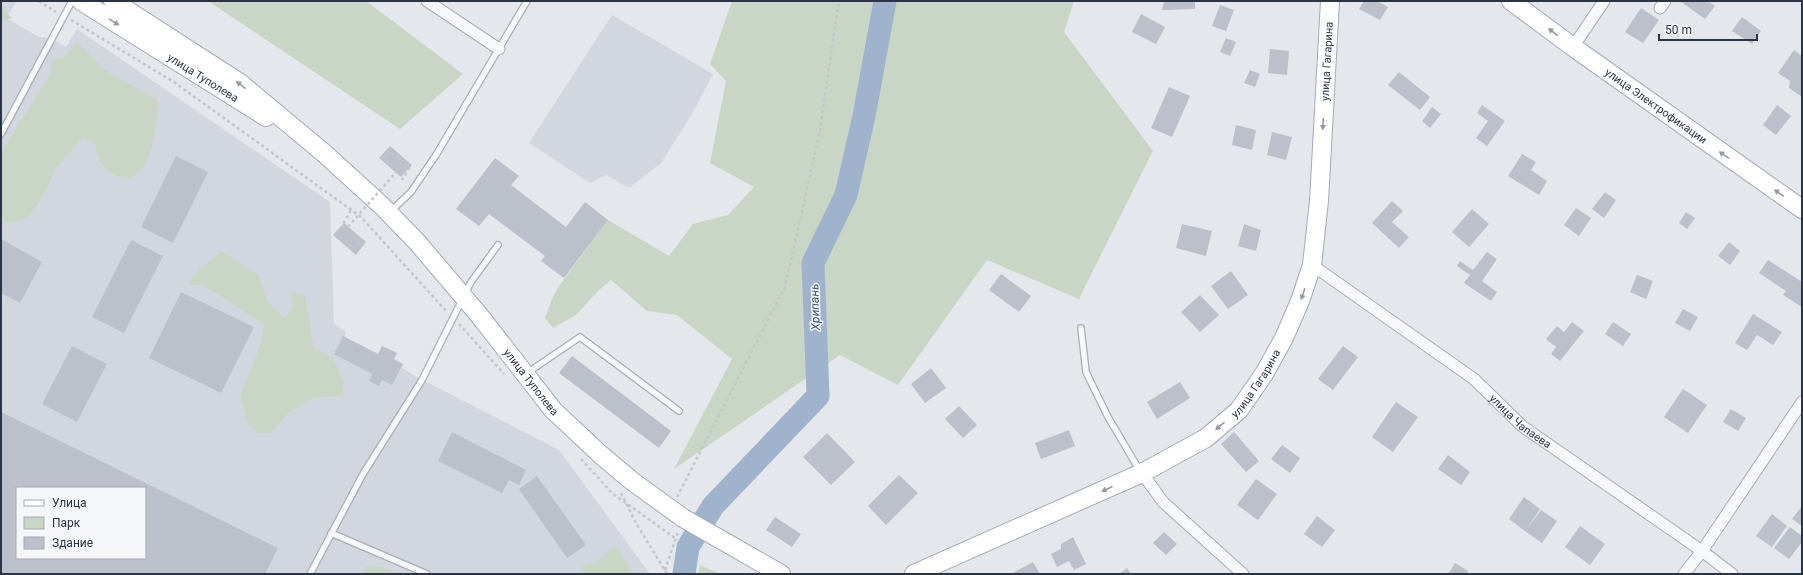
<svg xmlns="http://www.w3.org/2000/svg" width="1803" height="575" font-family="Roboto,sans-serif">
<style>
.built{fill:#d2d6de;fill-rule:evenodd}
.green{fill:#c9d6c5}
.lines{fill:none;stroke-linecap:round;stroke-linejoin:round}
.river{stroke:#9fb4cc;stroke-width:23}
.building{fill:#bbc0ca;fill-rule:evenodd}
.lane-casing{stroke:#a9aeb7;stroke-width:8}
.street-casing{stroke:#a9aeb7;stroke-width:13}
.primary-casing{stroke:#a3abb8;stroke-width:20}
.path{stroke:#c2c5cb;stroke-width:2.5;stroke-dasharray:3 3;stroke-linecap:butt}
.lane{stroke:#f7f8fa;stroke-width:5.5}
.street{stroke:#f7f8fa;stroke-width:11}
.primary{stroke:#fff;stroke-width:18}
.path-bridge{stroke:#c2c5cb;stroke-width:2.5;stroke-dasharray:3 3;stroke-linecap:butt}
.oneway{fill:#959aa2}
.labels{text-anchor:middle;stroke-width:3;stroke-linejoin:round;paint-order:stroke}
.street-label{font-size:11px;fill:#2b3445;stroke:#f4f6f9}
.water-label{font-size:12px;font-style:italic;fill:#34527a;stroke:#f4f6f9}
</style>
<rect width="100%" height="100%" fill="#e4e7ec"/>
<path class="built" d="M1,1H17L6,18L39,37L51,38L66,47L77,29L330,202L334,324L346,332L344,337L378,354L382,346L397,353L394,359L403,364L402,368L419,378L559,450L650,574H1ZM17,488H145V558H17Z
M612,15L713,74L692,114L661,163L629,188L606,175L590,183L529,143Z"/>
<path class="green" d="M208,1H366L463,74L400,129Z
M732,1H1074L1064,32L1153,151L1079,299L987,260L898,385L840,355L674,469L732,359L677,315L647,311L611,280L599,290L576,315L553,328L545,318L552,299L559,286L608,220L669,256L693,224L728,215L754,187L710,163L726,81L710,64Z
M1,6L12,18L1,22Z
M77,41L100,65L113,75L158,100C158,119 153,155 141,170C138,173 135,176 132,178C106,177 100,167 95,144L83,137L55,170L44,194L28,217L15,223L1,221V153L51,73L52,60L65,57Z
M222,251L259,275L267,301L285,319L293,307L291,294L305,295L314,348L333,358L344,382L342,396L314,398L289,412L271,433H258L248,424L240,397L261,343L264,324L203,285H189L195,273Z
M615,545L634,574H580L583,566L597,562Z
M700,565L720,574H698Z
M365,566L382,567L396,574H364Z"/>
<g class="lines">
<path class="river" d="M684,574L688,547L713,506L818,396L813,263L846,195L864,116L885,1"/>
</g>
<path class="building" d="M1164,1H1195V9L1162,10Z
M1364,1H1377L1388,7L1380,20L1359,9Z
M1680,1H1708L1715,6L1705,19Z
M1220,5L1234,10L1226,31L1212,26Z
M1641,8L1659,20L1643,43L1625,32Z
M1141,14L1165,27L1156,44L1132,32Z
M1742,17L1761,31L1752,44L1732,31Z
M1226,38L1236,42L1230,56L1220,52Z
M1270,49L1289,51L1287,75L1268,73Z
M1794,50L1802,56V97L1789,88L1790,81L1778,73Z
M1250,70L1260,74L1255,87L1244,83Z
M1399,72L1430,97L1420,110L1388,85Z
M1169,87L1190,96L1172,137L1151,128Z
M1482,105L1505,121L1487,146L1476,138L1488,121L1477,113Z
M1777,105L1791,116L1776,135L1763,125Z
M1432,107L1441,114L1430,128L1422,121Z
M1236,125L1256,130L1252,150L1232,145Z
M1272,132L1292,137L1286,160L1267,155Z
M390,146L412,165L401,177L379,158Z
M1522,154L1536,162L1531,170L1547,181L1539,195L1508,176Z
M176,156L208,172L173,243L141,227Z
M495,158L519,176L511,185L566,227L585,202L608,220L564,278L541,261L545,256L489,214L479,226L456,209Z
M1605,192L1616,200L1604,218L1592,209Z
M1392,201L1403,211L1392,222L1409,237L1399,248L1372,223Z
M1576,208L1591,218L1579,236L1564,225Z
M1472,209L1489,224L1469,247L1452,232Z
M1686,212L1695,218L1687,229L1679,223Z
M344,223L366,242L356,255L333,235Z
M1182,224L1212,231L1206,256L1176,248Z
M1244,224L1261,230L1256,251L1238,246Z
M1,239L42,262L20,303L1,293Z
M131,240L163,256L124,333L92,317Z
M1729,242L1740,251L1730,265L1718,256Z
M1487,252L1497,259L1482,281L1497,292L1491,301L1464,283L1470,275L1457,266L1460,261L1473,270Z
M1768,260L1802,282V307L1783,295L1786,291L1759,273Z
M1231,271L1248,295L1228,309L1211,286Z
M1001,274L1031,296L1019,312L989,290Z
M1637,275L1653,281L1646,299L1630,292Z
M181,292L254,327L221,393L149,358Z
M1200,295L1219,315L1200,332L1181,312Z
M1683,309L1698,317L1690,331L1675,323Z
M1753,314L1782,332L1773,345L1757,335L1747,350L1735,343Z
M1572,322L1584,331L1560,361L1551,354L1556,347L1546,339L1557,326L1564,332Z
M1613,322L1631,334L1623,346L1605,334Z
M343,336L378,354L382,346L397,353L394,359L403,364L392,385L382,380L379,386L369,381L372,374L334,354Z
M72,346L107,364L77,422L42,404Z
M1343,346L1358,357L1333,390L1318,379Z
M572,356L671,431L659,448L559,373Z
M931,368L946,388L925,403L911,384Z
M1180,382L1190,398L1157,419L1147,402Z
M1683,389L1707,405L1688,433L1664,417Z
M1396,402L1418,417L1393,452L1372,437Z
M959,406L977,425L963,438L945,419Z
M1731,409L1746,418L1738,431L1723,422Z
M1,412L278,548L265,574H1ZM17,488H145V558H17Z
M1069,430L1075,446L1041,459L1035,443Z
M452,432L526,470L519,485L509,480L502,493L438,461Z
M1234,432L1259,461L1246,472L1221,444Z
M827,433L855,462L831,485L803,457Z
M1282,445L1300,458L1290,473L1271,459Z
M1448,455L1470,472L1461,485L1438,469Z
M899,475L918,493L886,525L868,506Z
M537,476L586,545L567,558L519,489Z
M1256,479L1277,494L1258,520L1237,505Z
M1524,497L1540,509L1525,531L1509,519Z
M1802,506V526L1792,519Z
M1541,510L1557,521L1542,543L1525,531Z
M1772,514L1787,526L1772,547L1756,536Z
M1317,516L1335,530L1322,547L1304,534Z
M775,517L801,534L792,547L766,530Z
M1580,526L1605,544L1590,565L1565,547Z
M1790,527L1802,536V542L1789,559L1774,548Z
M1164,532L1177,544L1166,555L1153,543Z
M1073,537L1086,564L1074,570L1069,561L1057,567L1051,554L1061,549V544Z
M1033,562L1040,574H1011Z
M1455,563L1468,571L1467,574H1448Z
M1127,568L1131,574H1119Z"/>
<g class="lines">
<defs>
<path id="lane" d="M1,134L72,1
M391,211L411,192L436,155L527,1
M1081,328L1086,372L1108,417L1140,471
M527,373L580,337L679,411
M331,533L427,574
M310,574L363,474L422,380L471,282L498,245"/>
<g id="street">
<path d="M427,1L499,49"/>
<path d="M1660,8L1665,1"/>
<path d="M1573,47L1604,1"/>
<path id="s1" d="M1312,265L1474,379L1522,426L1702,551L1732,574"/>
<path d="M1142,473L1163,502L1243,574"/>
<path d="M1684,574L1702,551L1802,402"/>
</g>
<g id="primary">
<path id="s2" d="M81,1L266,117"/>
<path id="s3" d="M113,1L240,83L325,154L382,206L417,242L479,315L553,410L601,455L632,481L683,518L781,574"/>
<path id="s4" d="M1511,1L1573,47L1802,209"/>
<path id="s5" d="M914,574L1142,473L1206,438L1239,410L1264,374L1284,338L1300,301L1312,265L1319,201L1330,1"/>
</g>
</defs>
<use href="#lane" class="lane-casing"/>
<use href="#street" class="street-casing"/>
<use href="#primary" class="primary-casing"/>
<path class="path" d="M39,1L56,12
M71,20L174,82L361,217L447,312
M398,170L384,158L390,151L410,167L402,180
M340,236L354,248L360,241L342,226L351,210
M459,324L504,374
M581,459L612,493L675,538
M621,493L636,523L667,574
M677,497L785,287L819,135L839,1
M665,570L678,532"/>
<use href="#lane" class="lane"/>
<use href="#street" class="street"/>
<use href="#primary" class="primary"/>
<path class="path-bridge" d="M340,236L398,170"/>
</g>
<defs><path id="oneway-solid" d="M-6-.8H1V-3.2L6.5 0L1 3.2V.8H-6Z"/></defs>
<g class="oneway">
<use href="#oneway-solid" transform="translate(114 22) rotate(32)"/>
<use href="#oneway-solid" transform="translate(1553 32) rotate(-143)"/>
<use href="#oneway-solid" transform="translate(241 85) rotate(-143)"/>
<use href="#oneway-solid" transform="translate(1323 124) rotate(93)"/>
<use href="#oneway-solid" transform="translate(1724 155) rotate(-145)"/>
<use href="#oneway-solid" transform="translate(1779 193) rotate(-145)"/>
<use href="#oneway-solid" transform="translate(1303 294) rotate(109)"/>
<use href="#oneway-solid" transform="translate(1220 426) rotate(139)"/>
<use href="#oneway-solid" transform="translate(1107 489) rotate(156)"/>
</g>
<g class="labels">
<g class="street-label">
<text dy="4" stroke="none"><textPath href="#s5" startOffset="733">улица Гагарина</textPath></text>
<text dy="4" stroke="none"><textPath href="#s2" startOffset="144">улица Туполева</textPath></text>
<text dy="4" stroke="none"><textPath href="#s4" startOffset="179">улица Электрофикации</textPath></text>
<text dy="4" stroke="none"><textPath href="#s3" startOffset="570">улица Туполева</textPath></text>
<text dy="4" stroke="none"><textPath href="#s5" startOffset="397">улица Гагарина</textPath></text>
<text dy="4" stroke="none"><textPath href="#s1" startOffset="261">улица Чапаева</textPath></text>
</g>
<g class="water-label">
<text transform="translate(815 307) rotate(-92)" y="4">Хрипань</text>
</g>
</g>
<rect width="1803" height="575" fill="none" stroke="#2b3445" stroke-width="4"/>
<rect x="16" y="487" width="130" height="72" fill="#f4f6f9" stroke="#a4a8b1"/>
<rect x="24" y="500" width="20" height="6" fill="#ffffff" stroke="#a4a8b1"/>
<text x="52" y="507" font-size="12" fill="#2b3445">Улица</text>
<rect x="24" y="517" width="20" height="12" fill="#c9d6c5" stroke="#a4a8b1"/>
<text x="52" y="527" font-size="12" fill="#2b3445">Парк</text>
<rect x="24" y="537" width="20" height="12" fill="#bbc0ca" stroke="#a4a8b1"/>
<text x="52" y="547" font-size="12" fill="#2b3445">Здание</text>
<path d="M1659 34v6h98v-6" fill="none" stroke="#2b3445" stroke-width="2"/>
<text x="1665" y="34" font-size="12" fill="#2b3445" stroke="#f4f6f9" stroke-width="3" paint-order="stroke">50 m</text>
</svg>
